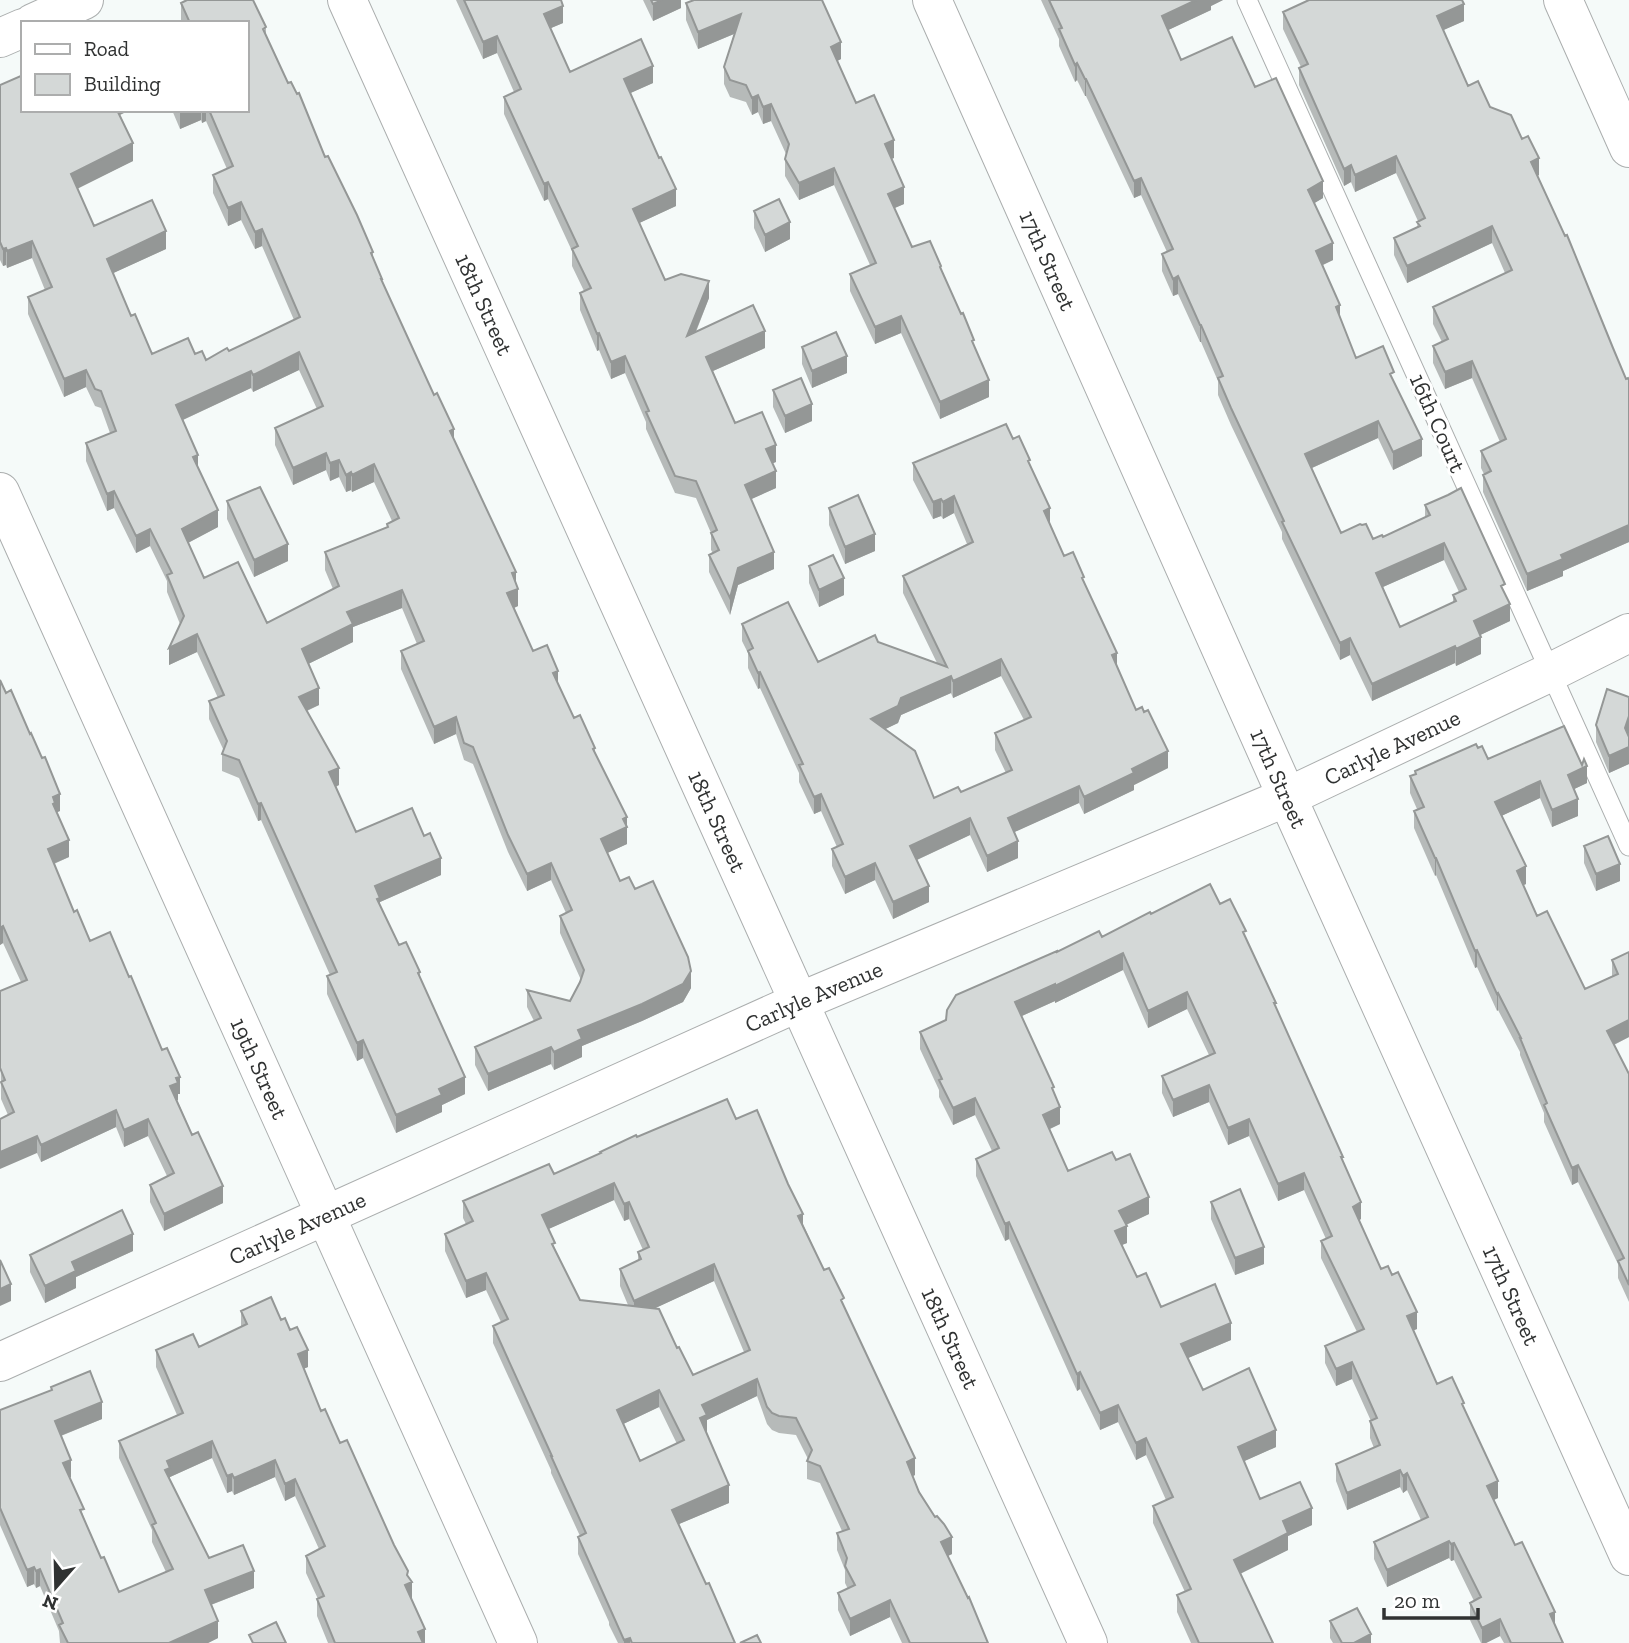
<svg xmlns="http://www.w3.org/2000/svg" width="1629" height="1643" font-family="'Zilla Slab',serif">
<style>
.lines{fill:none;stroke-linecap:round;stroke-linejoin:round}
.lane-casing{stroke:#abaeae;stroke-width:21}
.street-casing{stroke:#abaeae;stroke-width:40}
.secondary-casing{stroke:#abaeae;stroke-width:40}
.lane{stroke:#fff;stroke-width:19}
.street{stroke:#fff;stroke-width:38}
.secondary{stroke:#fff;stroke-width:38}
.wall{fill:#b6bab9;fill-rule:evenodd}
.shaded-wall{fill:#949796}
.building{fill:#d4d8d7;stroke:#949796;stroke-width:2;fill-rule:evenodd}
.labels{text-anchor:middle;stroke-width:6;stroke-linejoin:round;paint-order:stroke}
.street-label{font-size:23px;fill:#303232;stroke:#fff}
</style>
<rect width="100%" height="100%" fill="#f5faf9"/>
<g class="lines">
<defs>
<path id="lane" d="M1247,0L1629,846"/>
<g id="street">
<path id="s1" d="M347,0L1088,1643"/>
<path d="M1563,0L1629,148"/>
<path d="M33,23L84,0"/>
<path d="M0,38L23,28"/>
<path id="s2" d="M0,492L518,1643"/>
<path id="s3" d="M0,1362L799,1002L1287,797L1551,672L1629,633"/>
</g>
<g id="secondary">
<path id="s4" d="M932,0L1287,797L1629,1556"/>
</g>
</defs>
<use href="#lane" class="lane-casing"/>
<use href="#street" class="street-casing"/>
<use href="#secondary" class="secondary-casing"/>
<use href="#lane" class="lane"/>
<use href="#street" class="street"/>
<use href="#secondary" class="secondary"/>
</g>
<path class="wall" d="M187,0H253L266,27V35L288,83L291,82L297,94L299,93L325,157L328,156L357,215L373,252V258L382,279V282L434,395L437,393L454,429V440L516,572V583L518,589V606L514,608L533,651L547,645L558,671V685L574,718L580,715L595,748V754L627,817V844L607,853L620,881L629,877L635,889L653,881L688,957L691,971V988L683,1002L642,1021L582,1046V1057L554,1070L551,1064L488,1091L475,1065V1047L534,1021L527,1007V990L570,1001L580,982L581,980L560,933V916L566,913L551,880L527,891L508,852L473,764L464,760L456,734L434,744L401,669V651L417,644L402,608L353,627V642L308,664L319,688V705L307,711L339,768V785L336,787L356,832L412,808L424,836L430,833L441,858V875L380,902V905L399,945L406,942L420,972V977L465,1077V1094L442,1105V1112L396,1133L363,1058L357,1061L327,994V976L330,975L261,820L258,821L239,778L222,771V754L224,751L209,719V701L218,698L197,652L169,665V648L180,624L167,592V581L150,546L136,553L114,508L107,511L86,461V443L110,433L101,408L95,406L86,387L64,397L28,314V297L45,290L32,258L7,268L6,265L3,266L0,260V85L23,75V110H130L120,115L133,143V161L77,188L94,226L152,200L166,231V249L113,273L131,316L135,314L152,354L188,338L195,354L202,351L206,360L227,348L229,351L294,320L262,246L255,249L241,220L228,226L213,193V175L227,169L206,121L202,123L201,120L180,129L172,110H247V23H182L181,20V3ZM299,370L317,409L275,428V445L293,485L326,470L330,481L339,477L346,492L351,490L352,492L374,482L392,521L387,524V527L325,552V570L333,589L267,623L238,562L204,578L188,543L218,527V510L198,468V455L183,420L251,388L253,392Z
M456,0H561L563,23L551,28L570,72L653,83L630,93L676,206L639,223L665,280L709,298L696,332L765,348L713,371L735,423L776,462L772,463L776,488L751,499L774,569L738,585L730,615L709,572V555L713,553L711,550V533L696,498L675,493L646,429V422L625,373L611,379L599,350L597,351L580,310V293L584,291L572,266V251L548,199L544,201L504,114V97L514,92L497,53L483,59Z
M643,0H681V8L653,21Z
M1041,0H1223L1211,6V10L1168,30L1181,60L1255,87L1323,198L1314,203L1333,260L1323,265L1340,319L1356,358L1394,382L1422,456L1393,470L1378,438L1312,468L1341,533L1373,539L1383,537L1425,518V505L1505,594L1510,621L1480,635L1481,654L1456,666L1455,663L1372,701L1350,655L1340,660L1282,539V532L1231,425L1218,395V381L1201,342H1200L1178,294L1173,296L1162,271V254L1167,252L1141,195L1134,198L1086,96H1085L1077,80L1075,82L1059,46V39ZM1444,560L1459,592L1453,595V603L1400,627L1383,587Z
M686,3L841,59L837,61L856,103L894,158L891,159L904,204L894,208L912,247L941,270L974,346L989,397L940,419L901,333L875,344L850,291V274L870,265L834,185L799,200L785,176V159L786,154L771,121L763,124L758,112L752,115L746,102L730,97L724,84V67L734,34L698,49L686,20Z
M1283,12L1464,21L1443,30L1468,86L1522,139L1539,175L1537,176L1626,379L1629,380V542L1563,571V576L1527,591L1483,492V475L1484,474L1481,468V451L1500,442L1472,378L1445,389L1433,363V346L1442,342L1433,324V307L1505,273L1492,243L1407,283L1394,255V238L1417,227L1418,221L1396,173L1355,192L1351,182L1344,186L1299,85V68L1301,67L1283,29Z
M754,211L790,239L765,252L754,228Z
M802,347L847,373L812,388L802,364Z
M773,390L812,421L785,433L773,407Z
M1013,439L1030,465L1050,524L1064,556L1084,581L1117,666L1136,710L1168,768L1134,785V790L1084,814L1079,803L1014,832L1018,858L987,872L970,835L917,860L929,902L893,919L875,880L845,894L832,866V849L837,847L821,811L814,814L799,782V773L760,688L758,689L748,668V653L742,641V624L818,662L878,642L937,663L903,593V576L967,544L954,513L943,519L941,516L933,519L913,480V463ZM1001,676L1024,720L995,733V750L1006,773L961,792L934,798L885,729L898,723L901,715L951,693L953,698Z
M227,501L288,561L254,577L227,519Z
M829,508L875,551L845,564L829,525Z
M809,566L844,595L819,607L809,583Z
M0,680L60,811L57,812L69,857L54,864L74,912L90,941L180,1094H178V1100H177L223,1203L164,1231L150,1202V1185L167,1176L148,1136L124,1147L116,1127L41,1162L37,1153L8,1115L1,1099L0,991L21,982L3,943L0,945Z
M1629,697V764L1609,773L1596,742V725Z
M1478,748L1488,759L1587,783L1574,789L1578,816L1552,827L1540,798L1501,816L1526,884L1523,885L1537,916L1585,989L1612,976V960L1629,952V1037L1614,1045L1629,1074V1302L1618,1278V1264L1578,1182L1572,1185L1544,1122V1113L1520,1055V1052L1498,1010L1497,1011L1477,967L1475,968L1436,875L1435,876L1414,828V811L1417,809L1410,793V776L1415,774V771Z
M1584,846L1620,881L1596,891L1584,863Z
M1220,904L1246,939L1343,1161L1361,1219L1359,1220L1381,1269L1417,1329L1413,1330L1437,1384L1464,1408L1498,1498L1494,1500L1563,1643H1504L1500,1636L1486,1643H1481L1470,1620V1603L1474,1601L1454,1560L1451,1561L1449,1558L1387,1587L1374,1559V1542L1421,1520L1407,1490L1403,1493L1400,1487L1347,1510L1336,1481V1464L1374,1448L1370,1438V1421H1371L1352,1379L1336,1386L1325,1363V1346L1357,1332L1321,1258V1241L1326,1239L1304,1190L1278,1201L1249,1136L1228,1145L1209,1102L1173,1117L1162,1093V1076L1209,1055L1187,1009L1148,1028L1123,970L1055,1003V1001L1022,1016L1054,1094L1060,1124L1050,1129L1068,1171L1116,1160L1149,1214L1126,1225L1127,1243L1121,1245L1137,1277L1161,1307L1231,1340L1188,1358L1203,1390L1276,1447L1244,1461L1260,1499L1312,1525L1288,1536V1550L1240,1573L1273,1643H1191L1177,1612V1595L1185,1592L1153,1523V1506L1166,1500L1146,1455L1136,1460L1118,1422L1100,1430L1080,1389L1077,1391L1009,1239L1005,1241L976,1176V1159L992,1151L975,1115L953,1125L939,1097V1090L920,1049V1032L946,1020L1057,952L1102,937L1151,914Z
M736,1119L803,1224L824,1270L844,1306L915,1475L913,1476L919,1492L952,1554L948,1556L988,1643H902L890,1617L850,1636L838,1610V1593L848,1589L845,1583V1570L837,1550V1533L842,1531L820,1483L807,1479V1461L808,1459L796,1435L779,1433L772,1430L767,1424L757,1396L707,1420V1432L706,1433L729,1503L679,1524L706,1584L735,1643H618L609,1625V1622L578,1554V1537L580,1536L551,1473V1470L493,1343V1326L501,1322L486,1290L466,1298L445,1251V1234L466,1224L463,1218V1201L554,1174L637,1137ZM614,1200L624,1221L629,1219L643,1250L638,1252V1260L620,1269V1286L628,1305L580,1300L555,1249L548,1229ZM714,1281L744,1352L693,1375L677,1348L655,1308ZM659,1407L677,1444L640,1461L623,1424Z
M1211,1202L1264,1264L1235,1275L1211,1219Z
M133,1251L76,1277V1288L45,1303L30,1272V1255Z
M241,1311L281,1320L308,1367L303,1369L321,1411L340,1443L408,1577L412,1600L425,1643H328L317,1616V1599H318L306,1573V1556L319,1549L295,1496L285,1501L275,1477L234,1495L232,1491L227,1493L212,1458L170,1477V1480L209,1558L254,1588L211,1605L218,1638L208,1643H60L59,1631L40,1586L36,1588L34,1584L27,1587L0,1525V1410L51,1390V1387L102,1419L61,1436L71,1477L70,1478L84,1518L101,1558L119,1592L166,1572L152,1542V1530L119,1458V1441L177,1415L156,1367V1350L199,1347L241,1327Z
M1330,1621L1371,1643H1333L1330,1638Z"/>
<path class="shaded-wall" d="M662,0H681V8L653,21V4Z
M1196,0H1223L1211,6V10L1162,33V16Z
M1464,4V21L1437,33V16Z
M563,6V23L544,31V14Z
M741,14V31L698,49V32Z
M497,36V53L483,59V42Z
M841,42V59L831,64V47Z
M1077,63V80L1075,82V65Z
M653,66V83L624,96V79Z
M1085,79H1086V96H1085Z
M758,95V112L752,115V98Z
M771,104V121L763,124V107Z
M113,110H130L113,118Z
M184,110H201V120L180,129V112Z
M202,110H206V121L202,123Z
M894,140V158L885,161V144Z
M133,143V161L71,192V174Z
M1396,156V173L1355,192V175Z
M1539,158V175L1531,179V162Z
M1351,165V182L1344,186V169Z
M834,168V185L799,200V183Z
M1141,178V195L1134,198V181Z
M1323,181V198L1308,207V190Z
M548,182V199L544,201V184Z
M904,187V204L888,211V194Z
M676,189V206L633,226V209Z
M241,202V220L228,226V208Z
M790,222V239L765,252V235Z
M1492,226V243L1407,283V266Z
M262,229V246L255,249V232Z
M166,231V249L107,276V259Z
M32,241V258L7,268V251Z
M1333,243V260L1316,268V251Z
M6,248V265L3,266V249Z
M1178,276V294L1173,296V279Z
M709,281V298L687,353V336Z
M1340,305V322L1336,307Z
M901,316V333L875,344V327Z
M1200,325H1201V342H1200Z
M765,331V348L706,374V357Z
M599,333V350L597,351V334Z
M299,352V370L253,392V375Z
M625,356V373L611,379V362Z
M847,356V373L812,388V371Z
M1472,361V378L1445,389V372Z
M86,370V387L64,397V379Z
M251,371V388L176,423V405Z
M989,380V397L940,419V402Z
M812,404V421L785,433V416Z
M1378,421V438L1305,471V454Z
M454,429V447L450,431Z
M1422,439V456L1393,470V452Z
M776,445V462L766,466V449Z
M326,453V470L293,485V468Z
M198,455V473L193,457Z
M339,460V477L330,481V463Z
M374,464V482L352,492V475Z
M776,471V488L745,502V485Z
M351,472V490L346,492V475Z
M114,491V508L107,511V494Z
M954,496V513L943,519V502Z
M941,499V516L933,519V502Z
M1050,508V525L1044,511Z
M218,510V527L182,546V529Z
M1629,525V542L1563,571V576L1527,591V574L1561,555Z
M150,529V546L136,553V536Z
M875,534V551L845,564V547Z
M1444,543V560L1376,590V573Z
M288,544V561L254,577V560Z
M774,552V569L738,585L730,615V598L738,568Z
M516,572V589L512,573Z
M844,578V595L819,607V590Z
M518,589V606L507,611V593Z
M402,590V608L353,627V642L302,667V649L347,612Z
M1510,604V621L1474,638V621Z
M197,634V652L169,665V648Z
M1481,637V654L1456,666V649Z
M1350,638V655L1340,660V643Z
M1455,646V663L1372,701V684Z
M1117,653V670L1112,655Z
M1001,659V676L953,698V681Z
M558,671V688L553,673Z
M760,672V688L758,689V673Z
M951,676V693L901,715L898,723L871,736V719L901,698Z
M319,688V705L299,714V697Z
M1629,716V733L1625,745V728Z
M456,717V734L434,744V727Z
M1629,747V764L1609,773V756Z
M1168,751V768L1134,785V790L1084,814V797L1132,769Z
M1587,766V783L1568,792V775Z
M339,768V785L329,789V772Z
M1540,781V798L1495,819V802Z
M1079,786V803L1008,835V818Z
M60,794V811L55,813V820L53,797Z
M821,794V811L814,814V797Z
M1578,799V816L1552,827V810Z
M261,803V820L258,821V804Z
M627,817V844L601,856V839Z
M970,818V835L910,863V846Z
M69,840V857L48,866V849Z
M1018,841V858L987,872V856Z
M441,858V875L380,902V915L375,886Z
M1435,858H1436V875L1435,876Z
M551,863V880L527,891V874Z
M875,863V880L845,894V877Z
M1620,864V881L1596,891V874Z
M1526,866V884L1517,888V871Z
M929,886V902L893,919V902Z
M3,926V943L0,945V928Z
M1477,950V967L1475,968V951Z
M1123,953V970L1055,1003V986Z
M691,971V988L683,1002L642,1021L582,1046V1057L554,1070V1052L578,1030Z
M1055,984V1001L1015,1019V1002Z
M1187,992V1009L1148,1028V1011Z
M1498,993V1010L1497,1011V994Z
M1629,1020V1037L1607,1048V1031Z
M363,1040V1058L357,1061V1043Z
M551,1047V1064L488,1091V1074Z
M180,1077V1094H178V1100L170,1103V1086L176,1078Z
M465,1077V1094L442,1105V1112L396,1133V1115L439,1089Z
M1209,1085V1102L1173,1117V1100Z
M975,1098V1115L953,1125V1108Z
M1060,1107V1124L1043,1132V1115Z
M116,1110V1127L41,1162V1145Z
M148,1119V1136L124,1147V1130Z
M1249,1119V1136L1228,1145V1128Z
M37,1136V1153L0,1169V1152Z
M1578,1165V1182L1572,1185V1168Z
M1304,1173V1190L1278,1201V1184Z
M614,1183V1200L542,1232V1215Z
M223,1186V1203L164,1231V1214Z
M1149,1197V1214L1119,1228V1211Z
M629,1202V1219L624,1221V1204Z
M1361,1202V1219L1353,1224V1207Z
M803,1214V1231L798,1216Z
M1009,1222V1239L1005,1241V1224Z
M1127,1226V1243L1115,1248V1231Z
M133,1234V1251L76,1277V1288L45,1303V1286L72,1262Z
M1264,1247V1264L1235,1275V1258Z
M714,1264V1281L634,1318V1301Z
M486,1273V1290L466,1298V1281Z
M11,1284V1301L0,1306V1289Z
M1417,1312V1329L1407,1333V1316Z
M1231,1323V1340L1181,1361V1344Z
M308,1350V1367L298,1371V1354Z
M1352,1362V1379L1336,1386V1369Z
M1080,1372V1389L1077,1391V1374Z
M757,1379V1396L707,1420V1432L700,1435V1418L702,1405Z
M659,1390V1407L617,1427V1410Z
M102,1402V1419L55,1438V1421Z
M1118,1405V1422L1100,1430V1413Z
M1276,1430V1447L1238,1464V1447Z
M1146,1438V1455L1136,1460V1443Z
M212,1441V1458L170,1477V1485L165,1470L167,1461Z
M915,1458V1475L907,1479V1462Z
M71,1460V1477L63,1480V1463Z
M275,1460V1477L234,1495V1478Z
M1400,1470V1487L1347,1510V1493Z
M1407,1473V1490L1403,1493V1476Z
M232,1474V1491L227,1493V1476Z
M295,1479V1496L285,1501V1484Z
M1498,1481V1498L1487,1503V1486Z
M729,1485V1503L672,1527V1510Z
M1312,1508V1525L1288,1536V1550L1234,1577V1560L1283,1521Z
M952,1537V1554L941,1559V1542Z
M1449,1541V1558L1387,1587V1570Z
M1454,1543V1560L1451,1561V1544Z
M34,1567V1584L27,1587V1570Z
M40,1569V1586L36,1588V1571Z
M254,1571V1588L205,1607V1590Z
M408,1571V1584L412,1582V1600L405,1585Z
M890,1600V1617L850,1636V1619Z
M1555,1612V1629L1550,1614Z
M1500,1619V1636L1486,1643H1482V1628Z
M218,1621V1638L208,1643H169Z
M425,1629V1643H418V1632Z
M1371,1634V1643H1354Z
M630,1638V1643H624V1640Z"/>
<path class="building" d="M187,0H253L266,27L263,29L288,83L291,82L297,94L299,93L325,157L328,156L357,215L373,252L371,253L382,279H381L434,395L437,393L454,429L450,431L516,572L512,573L518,589L507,593L533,651L547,645L558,671L553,673L574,718L580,715L595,748L593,749L627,817L623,819L627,827L601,839L620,881L629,877L635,889L653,881L688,957L691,971L683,984L642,1004L578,1030L582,1039L554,1052L551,1047L488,1074L475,1047L541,1018L527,990L570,1001L580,982L584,970L560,916L572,910L551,863L527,874L508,835L473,747L464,743L456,717L434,727L401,651L424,641L402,590L347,612L353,624L302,649L319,688L299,697L339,768L329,772L356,832L412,808L424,836L430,833L441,858L375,886L380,898L377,899L399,945L406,942L420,972L418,973L465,1077L439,1089L442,1095L396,1115L363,1040L357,1043L327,976L337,972L261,803L258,804L239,760L222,754L227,741L209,701L224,695L197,634L169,648L184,616L167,575L172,573L150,529L136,536L114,491L107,494L86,443L116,431L101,391L95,389L86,370L64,379L28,297L52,287L32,241L7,251L6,248L3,249L0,242V85L23,75V110H117L133,143L71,174L94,226L152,200L166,231L107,259L131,316L135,314L152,354L188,338L195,354L202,351L206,360L227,348L229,351L300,317L262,229L255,232L241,202L228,208L213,175L233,166L209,110H247V23H190L181,3ZM299,352L323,406L275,428L293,468L326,453L330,463L339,460L346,475L351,472L352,475L374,464L399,518L387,524L388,527L325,552L339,586L267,623L238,562L204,578L182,529L218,510L193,457L198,455L176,405L251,371L253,375Z
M464,0H561L563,6L544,14L570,72L641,39L653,66L624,79L659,158L661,157L676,189L633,209L665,280L681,274L709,281L687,336L753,305L765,331L706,357L735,423L762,412L776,445L766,449L776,471L745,485L774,552L738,568L730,598L709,555L719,550L711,533L717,530L696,481L675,476L646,412L649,411L625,356L611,362L599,333L597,334L580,293L591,288L572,249L578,246L548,182L544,184L504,97L521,89L497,36L483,42Z
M651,0H662L653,4Z
M694,0H822L841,42L831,47L856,103L874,95L894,140L885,144L904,187L888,194L912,247L930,241L941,266L940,267L961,314L963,313L974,340L972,341L989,380L940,402L901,316L875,327L850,274L876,263L834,168L799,183L785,159L789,144L771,104L763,107L758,95L752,98L746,85L730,80L724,67L741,14L698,32L686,3Z
M1049,0H1196L1162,16L1181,60L1232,37L1255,87L1276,78L1323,181L1308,190L1333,243L1316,251L1340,305L1336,307L1356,358L1383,346L1394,372L1390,374L1422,439L1393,452L1378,421L1305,454L1341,533L1360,524L1362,525L1366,524L1373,539L1382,535L1383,537L1430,515L1425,505L1448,495L1461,488L1505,584L1501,586L1510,604L1474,621L1481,637L1456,649L1455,646L1372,684L1350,638L1340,643L1282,522L1284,521L1231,408L1218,378L1223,376L1201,325H1200L1178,276L1173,279L1162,254L1173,249L1141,178L1134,181L1086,79H1085L1077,63L1075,65L1059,29L1062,28ZM1444,543L1466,589L1453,595L1456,601L1400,627L1376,573Z
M1309,0H1462L1464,4L1437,16L1468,86L1478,81L1490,107L1511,115L1522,139L1528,136L1539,158L1531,162L1565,236L1567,235L1613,348L1626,379L1628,378L1629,380V525L1561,555L1563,559L1527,574L1483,475L1491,471L1481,451L1506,439L1472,361L1445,372L1433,346L1448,339L1433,307L1512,270L1492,226L1407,266L1394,238L1420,226L1417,222L1425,218L1396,156L1355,175L1351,165L1344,169L1299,68L1308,64L1283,12Z
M779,199L790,222L765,235L754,211Z
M836,332L847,356L812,371L802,347Z
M801,378L812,404L785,416L773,390Z
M1006,424L1013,439L1019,436L1030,460L1028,461L1050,508L1044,511L1064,556L1073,552L1084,577L1082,578L1117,653L1112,655L1136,710L1142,707L1144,712L1148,710L1168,751L1132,769L1134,773L1084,797L1079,786L1008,818L1018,841L987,856L970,818L910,846L929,886L893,902L875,863L845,877L832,849L843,844L821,794L814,797L799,765L803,764L760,672L758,673L748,651L753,648L742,624L788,602L818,662L875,635L878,642L947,667L903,576L973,542L954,496L943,502L941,499L933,502L913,463ZM1001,659L1031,717L995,733L1012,770L961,792L958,787L934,798L915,751L871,719L898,706L901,698L951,676L953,681Z
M260,487L288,544L254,560L227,501Z
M858,495L875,534L845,547L829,508Z
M833,555L844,578L819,590L809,566Z
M0,680L6,693L11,690L30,734L31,733L42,758L45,757L60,794L53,797L55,803L53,804L69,840L48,849L74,912L77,910L90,941L110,932L129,977L131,976L162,1050L167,1048L180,1077L176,1078L178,1083L170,1086L192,1135L198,1132L223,1186L164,1214L150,1185L174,1173L148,1119L124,1130L116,1110L41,1145L37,1136L0,1152V1119L14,1112L1,1082L5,1080L0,1068V991L27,980L3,926L0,928Z
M1607,689L1629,697V716L1625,728L1629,737V747L1609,756L1596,725Z
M1564,726L1582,765L1584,759L1587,766L1568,775L1578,799L1552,810L1540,781L1495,802L1526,866L1517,871L1537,916L1547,911L1585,989L1618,974L1612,960L1629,952V1020L1607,1031L1629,1074V1285L1618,1261L1624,1258L1578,1165L1572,1168L1544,1105L1547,1103L1520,1038H1521L1498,993L1497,994L1477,950L1475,951L1436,858H1435L1414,811L1424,807L1410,776L1416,774L1415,771L1476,744L1478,748L1482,746L1488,759Z
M1608,836L1620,864L1596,874L1584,846Z
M1210,884L1220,904L1230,899L1246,931L1243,932L1276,1003H1274L1343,1157H1341L1361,1202L1353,1207L1381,1269L1388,1266L1392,1275L1398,1272L1417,1312L1407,1316L1437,1384L1452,1377L1464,1403L1462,1404L1498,1481L1487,1486L1515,1545L1522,1542L1555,1612L1550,1614L1563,1643H1511L1500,1619L1482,1628L1470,1603L1481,1597L1454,1543L1451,1544L1449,1541L1387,1570L1374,1542L1428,1517L1407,1473L1403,1476L1400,1470L1347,1493L1336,1464L1380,1445L1370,1421L1377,1418L1352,1362L1336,1369L1325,1346L1364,1329L1321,1241L1332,1236L1304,1173L1278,1184L1249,1119L1228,1128L1209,1085L1173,1100L1162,1076L1215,1053L1187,992L1148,1011L1123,953L1055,986V984L1015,1002L1054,1087L1052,1088L1060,1107L1043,1115L1068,1171L1112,1152L1116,1160L1130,1154L1149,1197L1119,1211L1127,1226L1115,1231L1137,1277L1146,1273L1161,1307L1215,1284L1231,1323L1181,1344L1203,1390L1249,1368L1276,1430L1238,1447L1260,1499L1300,1482L1312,1508L1283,1521L1288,1533L1234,1560L1273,1643H1199L1177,1595L1191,1589L1153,1506L1173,1497L1146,1438L1136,1443L1118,1405L1100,1413L1080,1372L1077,1374L1009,1222L1005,1224L976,1159L999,1148L975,1098L953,1108L939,1080L942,1079L920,1032L946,1020L947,1010L956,995L1057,951V952L1099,931L1102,937L1150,912L1151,914Z
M727,1099L736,1119L757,1110L788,1184L803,1214L798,1216L824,1270L829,1268L844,1298L841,1300L915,1458L907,1462L919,1492L935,1517L937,1516L944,1524L952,1537L941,1542L968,1598L969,1597L988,1643H910L890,1600L850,1619L838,1593L855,1585L845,1566L847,1558L837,1533L849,1529L820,1466L807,1461L812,1450L796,1418L779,1416L772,1413L767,1407L757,1379L702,1405L707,1415L700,1418L729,1485L672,1510L706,1584L709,1583L735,1643H632L630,1638L624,1640L578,1537L586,1533L551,1456H552L493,1326L508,1319L486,1273L466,1281L445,1234L473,1221L463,1201L549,1164L554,1174L601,1153L600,1152L636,1135L637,1137ZM614,1183L624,1204L629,1202L649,1247L638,1252L641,1259L620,1269L634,1301L714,1264L750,1350L693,1375L679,1347L677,1348L659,1309L580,1300L552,1244L555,1243L542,1215ZM659,1390L684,1440L640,1461L617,1410Z
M1240,1189L1264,1247L1235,1258L1211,1202Z
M122,1210L133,1234L72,1262L76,1271L45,1286L30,1255Z
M0,1260L11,1284L0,1289Z
M271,1297L281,1320L285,1318L290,1330L297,1327L308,1350L298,1354L321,1411L325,1409L340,1443L347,1440L394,1545L408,1571L407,1575L412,1582L405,1585L425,1629L418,1632L423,1643H335L317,1599L324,1596L306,1556L325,1546L295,1479L285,1484L275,1460L234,1478L232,1474L227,1476L212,1441L167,1461L170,1468L165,1470L209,1558L243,1545L254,1571L205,1590L218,1621L169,1643H68L59,1625L63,1623L40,1569L36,1571L34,1567L27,1570L0,1508V1410L52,1390L51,1387L90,1371L102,1402L55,1421L71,1460L63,1463L84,1509L80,1510L101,1558L104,1557L119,1592L173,1569L152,1525L156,1523L119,1441L183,1413L156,1350L193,1334L199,1347L247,1324L241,1311Z
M1357,1608L1371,1634L1354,1643H1342L1330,1621Z
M276,1622L286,1643H253L249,1635Z
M757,1635L761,1643H740Z"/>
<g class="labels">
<g class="street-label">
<text dy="8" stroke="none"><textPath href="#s4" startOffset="285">17th Street</textPath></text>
<text dy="8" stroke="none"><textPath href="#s1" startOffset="334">18th Street</textPath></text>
<text transform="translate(1438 423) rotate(66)" y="8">16th Court</text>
<text dy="8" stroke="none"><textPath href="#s3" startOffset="1522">Carlyle Avenue</textPath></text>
<text dy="8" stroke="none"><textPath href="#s4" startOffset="852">17th Street</textPath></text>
<text dy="8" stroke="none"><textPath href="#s1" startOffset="901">18th Street</textPath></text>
<text dy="8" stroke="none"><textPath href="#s3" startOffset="892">Carlyle Avenue</textPath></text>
<text dy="8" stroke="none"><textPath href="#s2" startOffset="632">19th Street</textPath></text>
<text dy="8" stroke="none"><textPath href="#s3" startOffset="326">Carlyle Avenue</textPath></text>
<text dy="8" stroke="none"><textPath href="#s4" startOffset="1419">17th Street</textPath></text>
<text dy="8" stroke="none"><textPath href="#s1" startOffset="1468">18th Street</textPath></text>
</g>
</g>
<rect x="21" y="21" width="228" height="91" fill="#ffffff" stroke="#acadad" stroke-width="2"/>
<rect x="35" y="44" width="35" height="10" fill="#ffffff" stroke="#acadad" stroke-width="2"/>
<text x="84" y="56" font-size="21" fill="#303232">Road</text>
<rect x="35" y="74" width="35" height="21" fill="#d4d8d7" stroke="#acadad" stroke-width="2"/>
<text x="84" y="91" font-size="21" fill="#303232">Building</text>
<g transform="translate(56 1587) rotate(200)" stroke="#ffffff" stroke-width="5" paint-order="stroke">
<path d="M0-5L12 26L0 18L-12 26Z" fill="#303232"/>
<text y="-10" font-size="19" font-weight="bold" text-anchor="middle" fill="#303232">N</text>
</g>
<path d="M1384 1608v10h94v-10" fill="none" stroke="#303232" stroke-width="3.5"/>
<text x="1394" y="1608" font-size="21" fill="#303232" stroke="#ffffff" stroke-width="5" paint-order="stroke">20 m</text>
</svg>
